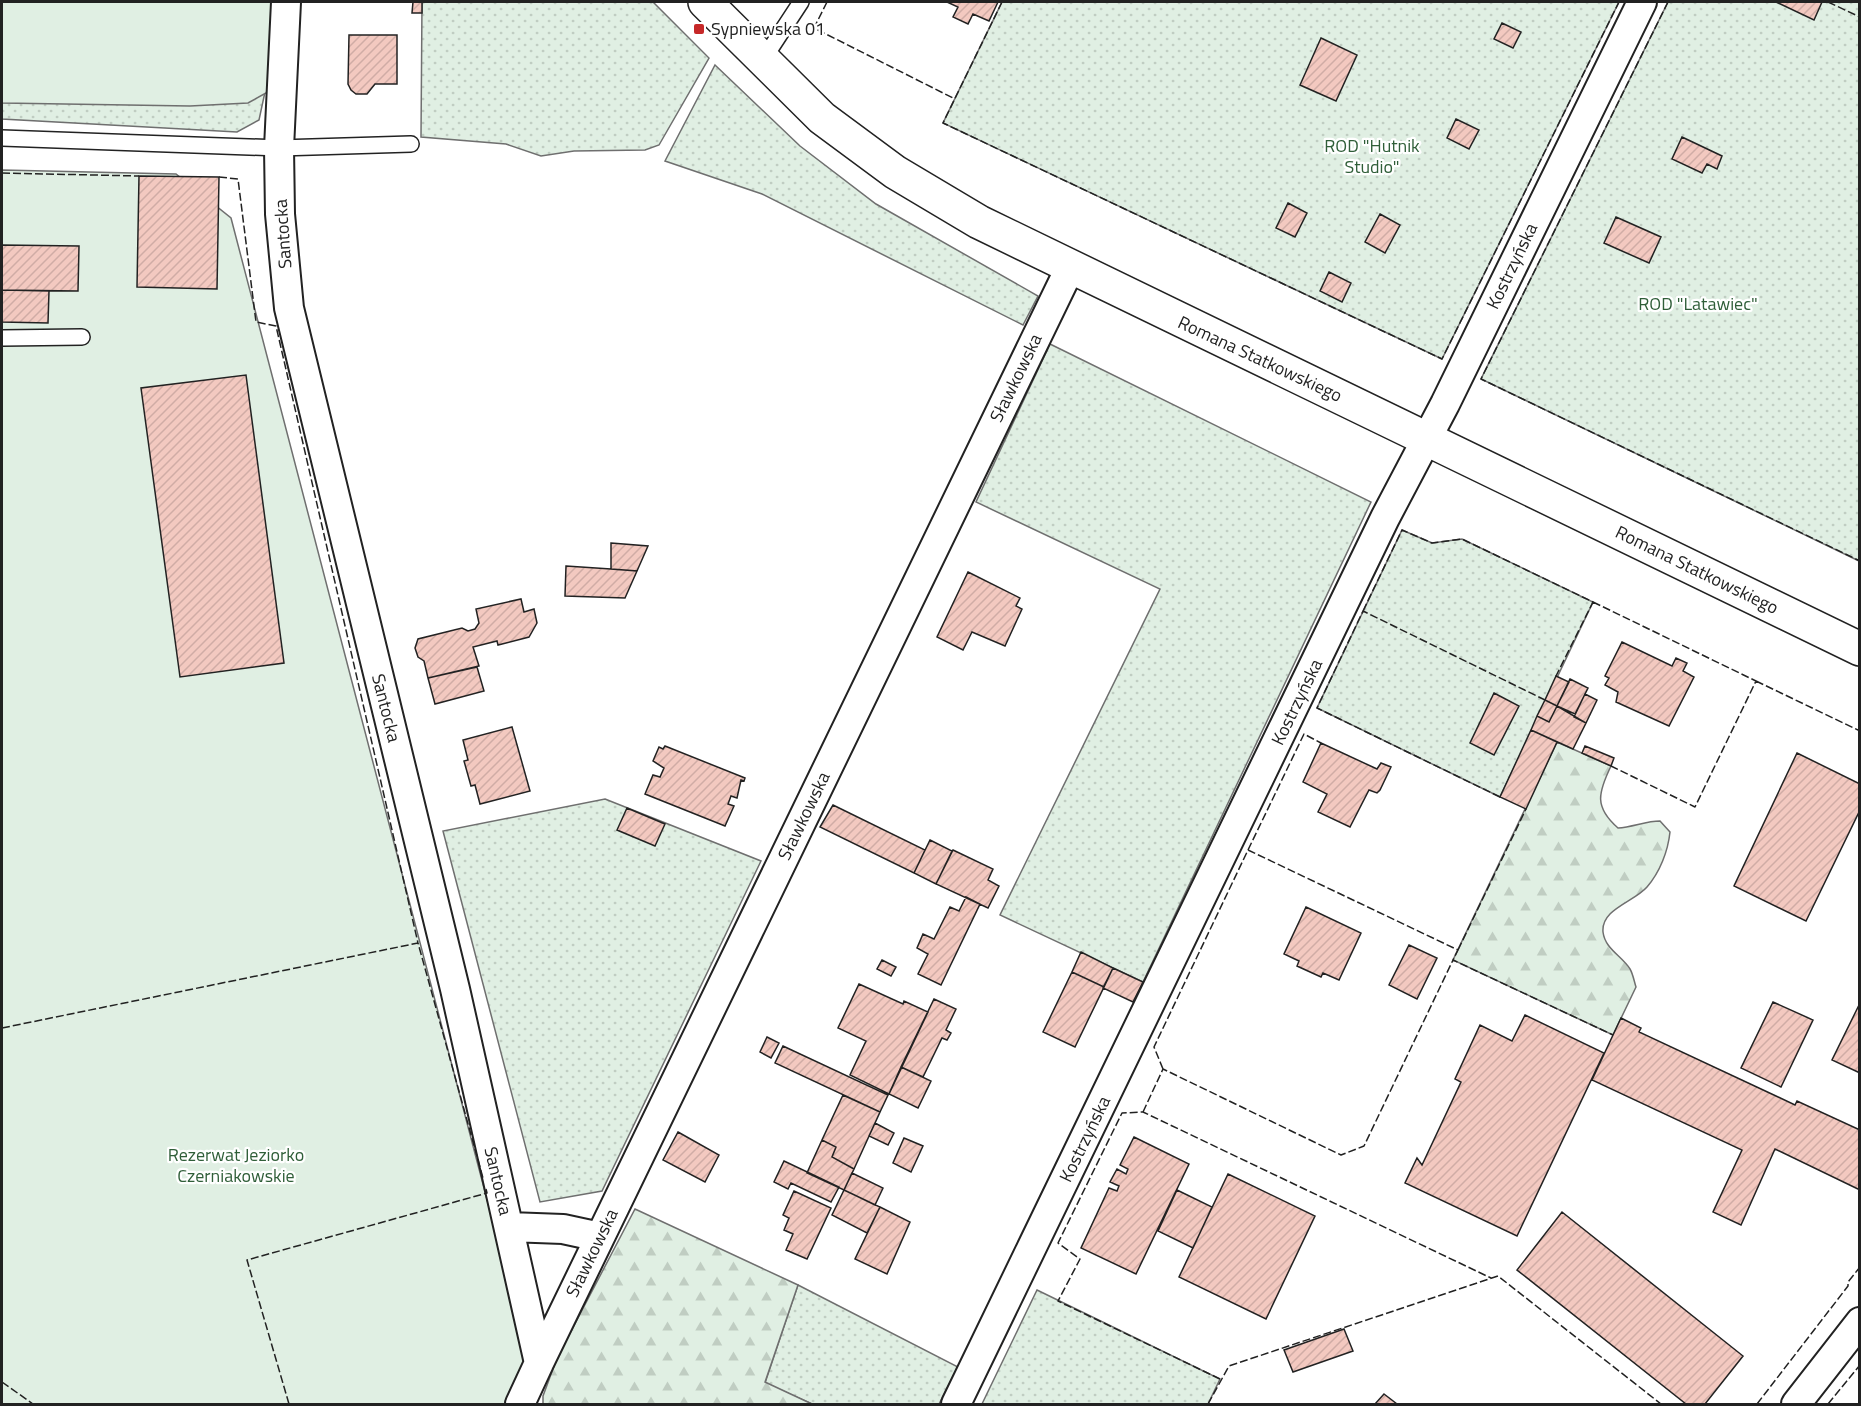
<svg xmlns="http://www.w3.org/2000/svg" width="1861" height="1406" font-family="'Titillium Web',sans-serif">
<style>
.grass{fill:url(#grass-dots);stroke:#6f6f6f;stroke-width:1.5}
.forest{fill:url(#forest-firs);stroke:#6f6f6f;stroke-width:1.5}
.park{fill:#e0efe3;stroke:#6f6f6f;stroke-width:1.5}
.building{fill:url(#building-hatch);stroke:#222;stroke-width:1.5}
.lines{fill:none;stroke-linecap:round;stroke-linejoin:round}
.lane-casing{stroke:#222;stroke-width:18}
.street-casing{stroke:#222;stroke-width:32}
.secondary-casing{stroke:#222;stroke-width:36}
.lane{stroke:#fff;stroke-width:15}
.street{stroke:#fff;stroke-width:28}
.secondary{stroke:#fff;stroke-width:33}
.fence{stroke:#222;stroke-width:1.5;stroke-dasharray:8 3;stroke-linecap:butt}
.poi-dot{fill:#c62828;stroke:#fff;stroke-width:2}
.labels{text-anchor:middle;stroke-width:4.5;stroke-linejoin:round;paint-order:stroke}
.poi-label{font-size:18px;fill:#222;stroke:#fff;text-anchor:start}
.park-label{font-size:18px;fill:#2f5e38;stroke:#fff}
.street-label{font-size:18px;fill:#222;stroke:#fff}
</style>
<defs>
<pattern id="grass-dots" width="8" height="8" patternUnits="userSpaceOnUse" patternTransform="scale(1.5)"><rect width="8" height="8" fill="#e0efe3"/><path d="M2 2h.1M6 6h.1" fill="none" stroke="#c0cdc2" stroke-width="1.8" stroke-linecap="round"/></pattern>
<pattern id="forest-firs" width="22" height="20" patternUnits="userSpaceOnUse" patternTransform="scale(1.5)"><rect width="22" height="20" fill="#e0efe3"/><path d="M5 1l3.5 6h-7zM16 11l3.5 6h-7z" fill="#c0cdc2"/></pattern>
<pattern id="building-hatch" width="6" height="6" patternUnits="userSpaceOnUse" patternTransform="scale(1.5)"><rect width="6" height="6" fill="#f3c9c0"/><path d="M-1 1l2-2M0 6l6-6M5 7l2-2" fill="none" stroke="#d0aca5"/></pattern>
</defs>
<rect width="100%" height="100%" fill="#fff"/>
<path class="grass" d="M422,2H653L709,58L659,145L645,150L574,151L541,156L506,144L421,137Z
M1002,2H1619L1442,359L943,123Z
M1668,2H1859V561L1481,379Z
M715,65L800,146L876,204L1038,296L1023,325L762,194L665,161Z
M2,81L265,92L259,120L237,132L2,119Z
M1050,344L1371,502L1143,982L1000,915L1160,589L976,502Z
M1402,530L1432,543L1462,539L1593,602L1500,797L1317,708Z
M605,799L761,861L602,1191L540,1202L443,831Z
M798,1285L958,1367L939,1404H812L765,1383Z
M1037,1290L1220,1379L1208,1404H982Z"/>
<path class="forest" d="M1557,742L1611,766C1598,793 1594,807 1618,828C1633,827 1646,821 1660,821L1670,832C1668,851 1660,872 1647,887C1634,902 1601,909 1603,932C1605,949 1622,956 1630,969C1633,974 1634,981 1636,987L1613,1035L1453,960Z
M635,1209L798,1285L765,1382L812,1404H543V1396L557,1358Z"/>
<path class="park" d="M2,2H273L276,73L266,93L248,103L190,106L2,103Z
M2,170L176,174L231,218L533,1376L520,1404H2Z"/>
<path class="building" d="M413,2H422V13H412Z
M947,2H998L989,21L973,14L968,24L953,17L958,7Z
M1776,2H1822L1814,20Z
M1502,23L1521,32L1513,48L1494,39Z
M349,35H397V84H375L367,94H356L351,90L348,84Z
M1321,38L1357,55L1336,101L1300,85Z
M1456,119L1479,130L1469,149L1447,138Z
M1682,137L1722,156L1717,169L1707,164L1702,173L1672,159Z
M139,176L219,177L217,289L137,287Z
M1288,203L1307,213L1295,237L1276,228Z
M1380,214L1400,225L1385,253L1365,242Z
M1616,217L1661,237L1649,263L1604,243Z
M2,245L79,246L78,291L2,290Z
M1329,272L1351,283L1342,302L1320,291Z
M2,290L49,291L48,323L2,322Z
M246,375L284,663L180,677L141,388Z
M611,543L648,546L637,571L611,569Z
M566,566L611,569L637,571L625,598L565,596Z
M968,572L1020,598L1016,606L1022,609L1005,646L972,632L963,650L937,637Z
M521,599L524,612L534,609L537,623L529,637L498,645L497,641L473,647L479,666L428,678L424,661L418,657L415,648L418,639L462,628L468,631L475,629L479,623L476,609Z
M1622,642L1672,666L1676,658L1687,663L1683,671L1694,677L1669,726L1616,702L1618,692L1605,685L1609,678L1605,676Z
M477,667L484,691L435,704L428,678Z
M1556,676L1569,682L1557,706L1545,700Z
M1570,679L1588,688L1575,714L1557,706Z
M1494,693L1519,706L1494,755L1470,743Z
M1585,694L1597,700L1586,723L1574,717Z
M1545,700L1557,706L1549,722L1537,716Z
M1557,706L1586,723L1573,749L1531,730L1537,716L1549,722Z
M512,727L530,791L480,804L475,785L471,786L464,761L468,760L463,740Z
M1531,730L1557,742L1526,809L1500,797Z
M1321,743L1377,769L1381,763L1391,767L1380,790L1377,793L1369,790L1350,827L1318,812L1327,794L1303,782Z
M665,746L745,778L744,781L741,780L737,798L731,796L728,804L734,806L725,826L645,794L653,775L660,777L664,768L653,761L659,747L663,749Z
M1585,746L1614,758L1611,766L1582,753Z
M1797,753L1860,784V810L1806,921L1734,886Z
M833,805L925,850L914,873L820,827Z
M627,808L665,824L655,846L617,830Z
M930,840L952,851L936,884L914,873Z
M953,850L993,869L988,880L999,886L988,908L936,884Z
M966,897L980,904L941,985L918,974L928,954L917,948L923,934L934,939L950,907L959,911Z
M1306,907L1361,933L1339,980L1323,973L1321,977L1297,966L1299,961L1284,954Z
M1409,945L1437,958L1417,999L1389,985Z
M1081,952L1113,968L1104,987L1072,972Z
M882,960L896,967L891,976L877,969Z
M1113,968L1143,982L1133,1002L1103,988Z
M1072,972L1104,987L1075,1047L1043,1032Z
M859,984L903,1004L904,1001L928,1012L889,1094L850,1075L866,1041L838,1028Z
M934,999L956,1009L946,1030L951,1033L947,1040L942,1038L923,1077L901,1067Z
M1773,1002L1813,1020L1781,1087L1741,1068Z
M1860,1003V1073L1832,1060Z
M1525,1015L1604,1053L1517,1236L1405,1183L1417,1158L1422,1165L1461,1082L1455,1079L1480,1025L1512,1041Z
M1621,1018L1641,1028L1639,1032L1776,1096L1795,1105L1797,1101L1860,1130V1190L1775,1149L1741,1225L1713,1212L1742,1150L1592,1080Z
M767,1037L779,1043L771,1058L760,1052Z
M783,1046L888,1095L880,1112L775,1063Z
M901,1067L931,1081L918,1108L889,1094Z
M843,1095L880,1112L854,1169L832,1157L836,1147L822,1140Z
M875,1123L894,1133L888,1145L869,1136Z
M678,1132L719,1155L705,1182L663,1160Z
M1134,1137L1189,1164L1136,1274L1081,1248L1109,1188L1117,1191L1119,1186L1110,1182L1117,1169L1126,1174L1128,1169L1120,1165Z
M904,1138L923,1146L911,1172L893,1163Z
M822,1140L836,1147L832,1157L854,1169L844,1190L807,1173Z
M784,1161L839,1187L831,1202L791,1183L788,1189L774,1182Z
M852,1173L883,1188L875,1205L844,1190Z
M1228,1174L1315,1216L1266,1319L1179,1277Z
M844,1190L880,1207L867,1233L832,1215Z
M1177,1190L1212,1207L1193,1248L1158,1231Z
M794,1191L831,1208L807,1259L786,1250L793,1234L784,1230L789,1218L783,1215Z
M880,1207L910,1222L887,1274L855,1259Z
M1562,1212L1743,1356L1705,1404H1686L1517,1270Z
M1344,1329L1353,1351L1293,1372L1284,1350Z
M1384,1394L1397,1404H1375Z"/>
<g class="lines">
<defs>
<path id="lane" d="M763,60L801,2
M2,138L279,148L411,144
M2,338L82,337"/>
<path id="street" d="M286,2L279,148L280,214L289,308L455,989L539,1363L520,1404
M509,1227L563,1229L600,1237
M539,1363L1070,268
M956,1404L1385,518L1445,404L1642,2
M1796,1404L1860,1322"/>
<path id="secondary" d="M705,2L822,118L895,172L979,222L1860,649"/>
</defs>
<use href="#lane" class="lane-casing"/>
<use href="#street" class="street-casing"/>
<use href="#secondary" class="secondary-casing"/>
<use href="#lane" class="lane"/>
<use href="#street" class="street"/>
<use href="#secondary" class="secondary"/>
<path class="fence" d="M827,2L814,28L955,99
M1002,2L943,123L1442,359L1619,2
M1668,2L1481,379L1860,561
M1828,2L1860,17
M2,173L139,176
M219,177L238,179L256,322L276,326L418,943
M1593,602L1756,681L1695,807L1611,766
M1363,611L1402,530L1432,543L1462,539L1593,602L1556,676
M1756,681L1860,731
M1500,797L1317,708L1363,611L1545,700
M1248,850L1304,734L1321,743
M1458,950L1526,809
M2,1028L418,943L483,1178
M1163,1069L1154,1047L1248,850L1458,950L1453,960
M1143,1112L1163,1069L1341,1155L1364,1146L1453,960L1613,1035
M1220,1379L1058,1301L1080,1259L1058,1243L1122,1113L1143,1112L1491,1278
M2,1382L33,1404
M289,1404L247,1260L487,1193L486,1189
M1208,1404L1229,1366L1498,1276L1661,1404
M1757,1404L1848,1286V1282L1860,1267
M1828,1404L1860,1365"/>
</g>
<rect class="poi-dot" x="693" y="23" width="12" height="12" rx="3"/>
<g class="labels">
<g class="poi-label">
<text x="711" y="35">Sypniewska 01</text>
</g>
<g class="park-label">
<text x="1372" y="152">ROD "Hutnik<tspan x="1372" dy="21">Studio"</tspan></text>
<text x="1698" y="310">ROD "Latawiec"</text>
<text x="236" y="1161">Rezerwat Jeziorko<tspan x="236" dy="21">Czerniakowskie</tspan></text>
</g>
<g class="street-label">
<text transform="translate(283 234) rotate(-94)" y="6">Santocka</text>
<text transform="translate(1512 266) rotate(-64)" y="6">Kostrzyńska</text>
<text transform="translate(1260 359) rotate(25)" y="6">Romana Statkowskiego</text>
<text transform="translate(1016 378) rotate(-64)" y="6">Sławkowska</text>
<text transform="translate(1697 570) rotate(26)" y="6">Romana Statkowskiego</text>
<text transform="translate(1297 702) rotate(-64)" y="6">Kostrzyńska</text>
<text transform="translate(386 708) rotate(76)" y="6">Santocka</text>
<text transform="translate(804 816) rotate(-64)" y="6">Sławkowska</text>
<text transform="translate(1085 1139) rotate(-64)" y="6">Kostrzyńska</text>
<text transform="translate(498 1181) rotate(77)" y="6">Santocka</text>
<text transform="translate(592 1253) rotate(-64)" y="6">Sławkowska</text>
</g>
</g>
<rect width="1861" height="1406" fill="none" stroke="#222222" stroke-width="6"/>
</svg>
